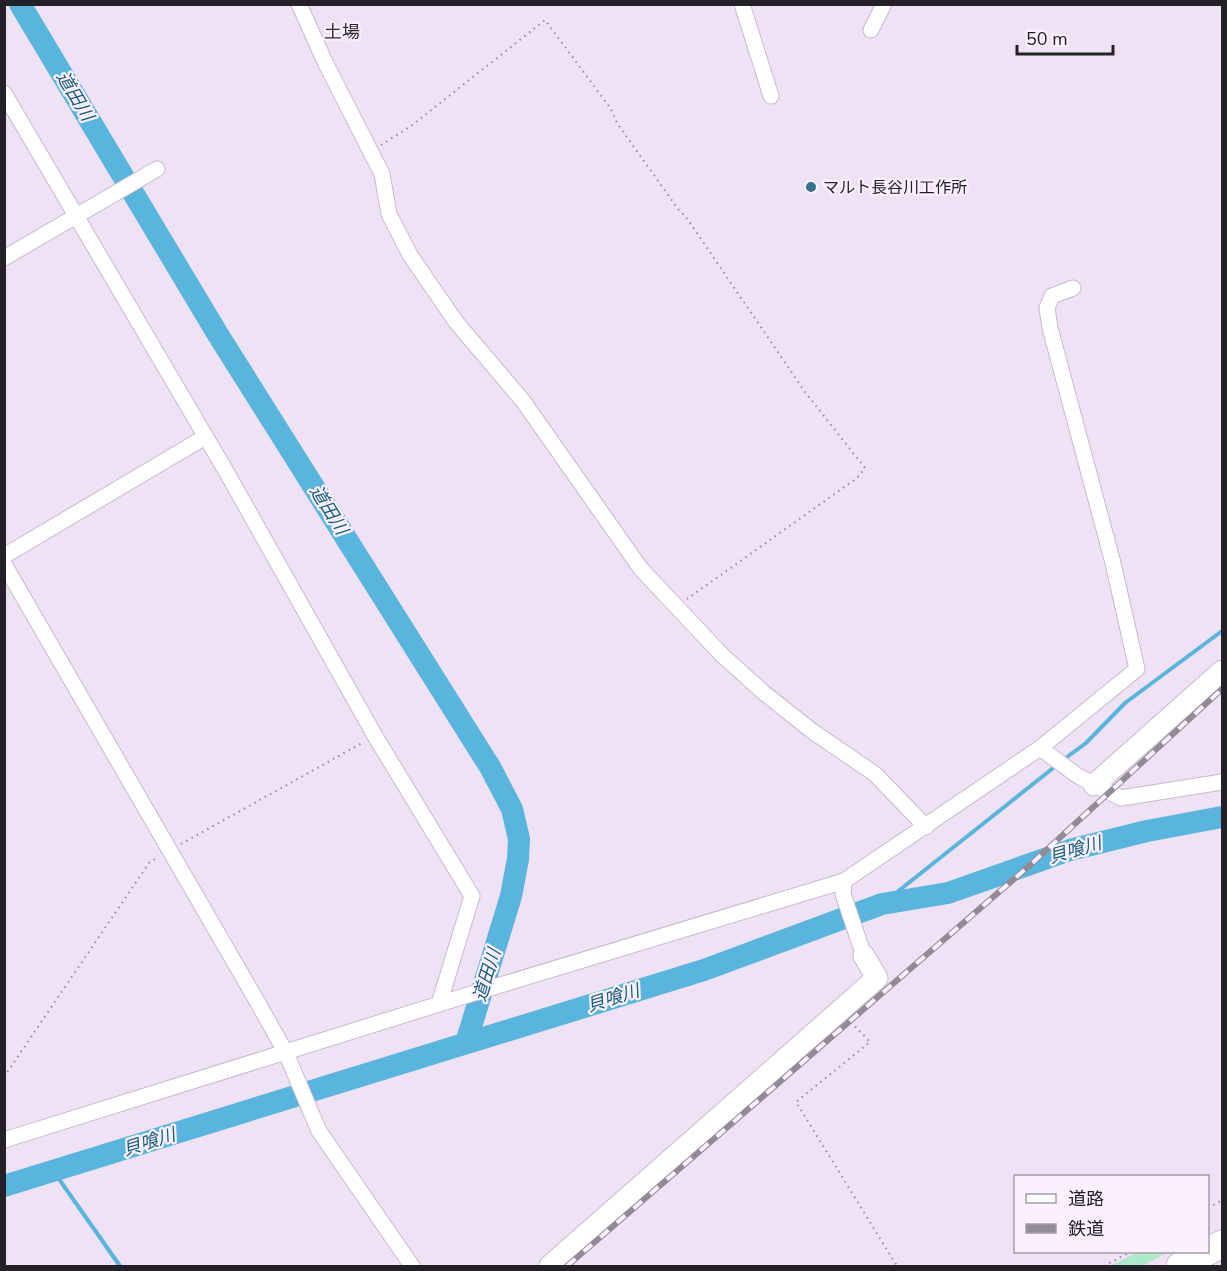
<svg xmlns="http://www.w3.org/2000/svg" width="1227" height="1271" font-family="'Nunito Sans','Noto Sans JP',sans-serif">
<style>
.green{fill:#adeaca}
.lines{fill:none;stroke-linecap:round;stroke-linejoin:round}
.stream{stroke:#5ab5de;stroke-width:4}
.river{stroke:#5ab5de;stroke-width:22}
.street-casing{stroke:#c6bacc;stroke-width:17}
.secondary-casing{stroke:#c6bacc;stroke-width:23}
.highway-casing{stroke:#c6bacc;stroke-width:29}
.path{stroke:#968d9a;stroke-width:2;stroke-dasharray:1.5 4.5;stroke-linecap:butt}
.street{stroke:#fff;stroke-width:15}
.secondary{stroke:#fff;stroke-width:21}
.highway{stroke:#fff;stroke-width:27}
.rail-casing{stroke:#928a97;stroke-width:6}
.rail{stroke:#faf0ff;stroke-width:4;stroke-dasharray:11;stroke-linecap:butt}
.poi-dot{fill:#337287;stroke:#faf0ff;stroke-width:2}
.labels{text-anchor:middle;stroke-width:4.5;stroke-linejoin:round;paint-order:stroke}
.poi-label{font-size:16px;fill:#242027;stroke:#faf0ff;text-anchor:start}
.neighbourhood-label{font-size:18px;fill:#2e2633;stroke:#faf0ff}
.water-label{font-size:18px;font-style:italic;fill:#185e7b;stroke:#faf0ff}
</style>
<rect width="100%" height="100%" fill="#eee2f4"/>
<path class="green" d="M1138,1252H1168L1142,1266H1110Z"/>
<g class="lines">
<path class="stream" d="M1063,760L1086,743L1125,703L1222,631
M882,904L1057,765
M54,1172L120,1266"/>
<path class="river" d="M20,4L217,333L490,767L512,809L519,839L518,859L511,896L466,1043
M4,1186L704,970L882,904L948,893L1070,850L1147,831L1222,817"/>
<defs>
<path id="street" d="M299,4L325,62L382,174L389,214L410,255L456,322L523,401L641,569L722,655L763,692L812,731L875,774L926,827
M742,4L771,96
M871,30L884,4
M4,93L227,473L375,736L472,896L439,1004
M4,258L157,169
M4,556L205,437
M4,564L258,1003L286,1053L319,1131L412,1266
M1040,748L1078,776L1121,798L1222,782
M844,881L843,894L864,956
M4,1140L484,990L844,881L1040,748L1137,669L1113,563L1050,328L1047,308L1052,296L1073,288"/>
<path id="secondary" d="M1094,785L1222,671
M550,1266L877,978L864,956"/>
<path id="highway" d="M1180,1266L1222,1244"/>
</defs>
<use href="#street" class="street-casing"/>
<use href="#secondary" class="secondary-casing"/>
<use href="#highway" class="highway-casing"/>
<path class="path" d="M381,145L411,126L545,20L611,109L617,123L678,209L686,217L805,392L865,468L857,478L687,599
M181,844L362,743
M851,1022L870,1042L796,1102L897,1266
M4,1077L149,863L158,857
M1208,1208L1222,1200
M1104,1266L1130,1252"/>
<use href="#street" class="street"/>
<use href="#secondary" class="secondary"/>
<use href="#highway" class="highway"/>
<defs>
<path id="rail" d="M567,1266L1029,866L1222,689"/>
</defs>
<use href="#rail" class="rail-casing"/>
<use href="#rail" class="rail"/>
</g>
<circle class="poi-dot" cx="811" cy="187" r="6"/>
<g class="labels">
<g class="poi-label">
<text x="823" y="193">マルト長谷川工作所</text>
</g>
<g class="neighbourhood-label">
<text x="342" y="38">土場</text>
</g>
<g class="water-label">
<text transform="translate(75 96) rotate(59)" y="6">道田川</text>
<text transform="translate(329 510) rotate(58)" y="6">道田川</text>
<text transform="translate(1075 850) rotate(-16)" y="6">貝喰川</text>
<text transform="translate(487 975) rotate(-73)" y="6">道田川</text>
<text transform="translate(613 998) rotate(-17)" y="6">貝喰川</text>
<text transform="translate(149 1142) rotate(-17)" y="6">貝喰川</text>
</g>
</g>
<rect width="1227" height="1271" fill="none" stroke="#242027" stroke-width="12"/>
<rect x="1014" y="1175" width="195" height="78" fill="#faf0ff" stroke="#a49da9" stroke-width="1.5"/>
<rect x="1026" y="1194" width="30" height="9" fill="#ffffff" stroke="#a49da9" stroke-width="1.5"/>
<text x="1068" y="1205" font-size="18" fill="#242027">道路</text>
<rect x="1026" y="1224" width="30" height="9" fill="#928a97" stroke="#a49da9" stroke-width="1.5"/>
<text x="1068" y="1235" font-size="18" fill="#242027">鉄道</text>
<path d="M1017 45v9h96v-9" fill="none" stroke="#242027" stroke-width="3"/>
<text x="1026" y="45" font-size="18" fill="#242027" stroke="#faf0ff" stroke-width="4.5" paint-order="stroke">50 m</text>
</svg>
